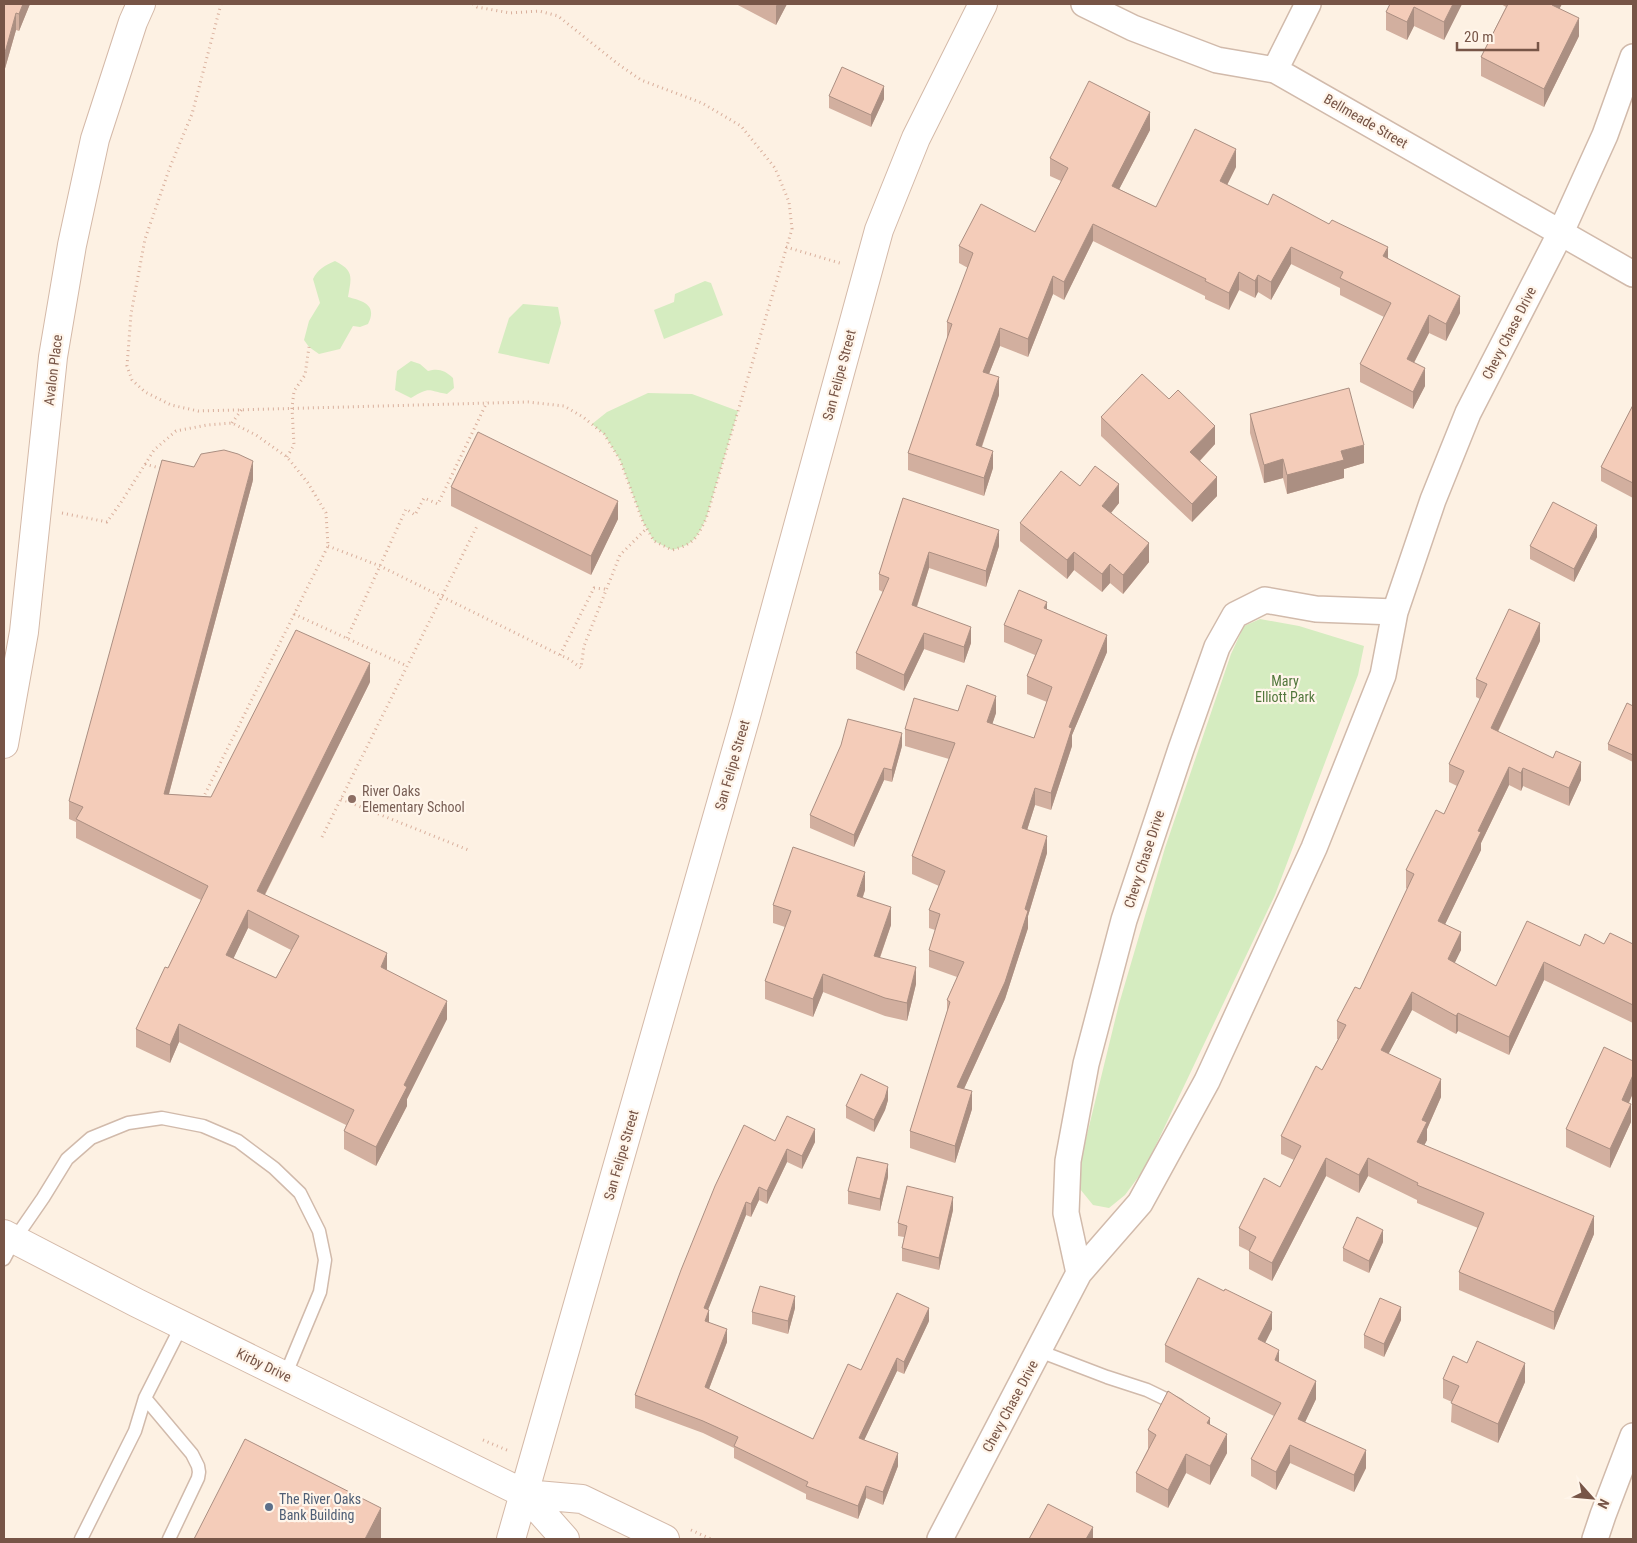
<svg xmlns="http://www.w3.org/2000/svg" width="1637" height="1543" font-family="'Roboto Condensed',sans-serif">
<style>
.green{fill:#d5ecc0}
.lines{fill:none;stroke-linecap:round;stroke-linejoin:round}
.lane-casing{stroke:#d1baab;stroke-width:15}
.street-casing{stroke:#d1baab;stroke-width:28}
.secondary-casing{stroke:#d4b9a8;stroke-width:30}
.path{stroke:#d9af9c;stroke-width:3;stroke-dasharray:1 4;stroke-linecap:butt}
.lane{stroke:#fff;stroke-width:12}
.street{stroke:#fff;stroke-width:25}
.secondary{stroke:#fff;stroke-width:28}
.wall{fill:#d2af9f;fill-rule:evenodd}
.shaded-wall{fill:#ab8f82}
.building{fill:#f4ccb9;stroke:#ab8f82;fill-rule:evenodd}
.education-dot{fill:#8d6e63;stroke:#fff5ea;stroke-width:2}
.service-dot{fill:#5c6f8a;stroke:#fff5ea;stroke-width:2}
.labels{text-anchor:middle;stroke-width:4.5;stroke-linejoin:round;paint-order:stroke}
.street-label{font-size:14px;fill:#775547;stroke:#fff5ea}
.park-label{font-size:14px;fill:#52773c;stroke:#fff5ea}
.education-label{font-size:14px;fill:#785e54;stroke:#fff5ea;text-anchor:start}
.service-label{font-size:14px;fill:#4e5e75;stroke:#fff5ea;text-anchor:start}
</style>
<rect width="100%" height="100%" fill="#fdf1e3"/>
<path class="green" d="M335,261C355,271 351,278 348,297C362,301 378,304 368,324L360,327L353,326L340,349L319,354L309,347L304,340L309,321L320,303L313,279C318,269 324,266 335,261Z
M705,281L711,283L723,315L664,339L654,310L674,302L675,294Z
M523,304L558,307L561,323L549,364L498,353L509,318Z
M411,361L420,364L428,371C438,368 445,370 453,378L454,388L447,394C427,391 431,386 411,398L395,390L397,371Z
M648,393L692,394L738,411L706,519C696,539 694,544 672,550L654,541L643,522L620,460L604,434L592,424L607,412Z
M1260,619L1299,626L1364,646L1358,675L1275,895L1145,1168L1125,1195L1109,1208L1093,1205L1080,1189L1082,1155L1119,1004L1165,848L1231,654L1244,626Z"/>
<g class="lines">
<defs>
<path id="lane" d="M4,1259L14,1240L43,1198L67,1159L91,1138L128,1123L162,1118L203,1126L238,1141L274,1168L300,1193L319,1231L325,1260L320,1292L285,1376
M1039,1351L1107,1377L1147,1390L1178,1405
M145,1398L192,1454L198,1466L199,1472L198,1478L169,1539
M81,1539L135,1431L145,1398L182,1325"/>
<path id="street" d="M1084,4L1133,28L1217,60L1275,70L1633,274
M1275,70L1308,4
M1079,1273L1066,1213L1068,1161L1086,1064L1124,920L1181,749L1217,647L1235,615L1265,600L1316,609L1395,612
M940,1539L1079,1273L1140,1203L1207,1081L1314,848L1383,675L1395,612L1433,500L1468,413L1561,232L1605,135L1633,57
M1595,1539L1603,1515L1633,1436"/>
<path id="secondary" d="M4,744L24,632L53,357L72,245L95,139L133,22L141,4
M4,1234L137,1303L525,1494L582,1499L665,1539
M525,1494L565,1539
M511,1539L746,716L879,230L916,138L983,4"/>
</defs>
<use href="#lane" class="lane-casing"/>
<use href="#street" class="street-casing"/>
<use href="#secondary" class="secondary-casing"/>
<path class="path" d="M221,4L192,114L170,167L145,239L131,314L127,366L132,380L145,392L171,405L198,411L528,402L564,406L583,417L604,434L620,460L643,522L654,541L672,550C694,544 696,539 706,519L792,229L789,202L775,168L741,126L702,103L641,80L618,64L558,16L539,11L510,13L477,7L473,4
M786,247L843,264
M232,423L242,409
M287,457L294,445L292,408L294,391L305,375L309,347
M145,464L163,469
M62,513L107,522L122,501L154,450L176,431L207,425L232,423L256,435L287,457L308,483L326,513L328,546L203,798
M328,546L380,566L560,655L569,659L581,668L584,646L620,555L647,528
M294,614L407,666
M347,638L406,509L415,515L424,498L438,504L487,402
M560,655L594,588L605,589
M341,799L471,851
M322,837L477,526
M483,1440L509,1451
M691,1530L711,1539"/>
<use href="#lane" class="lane"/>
<use href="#street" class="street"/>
<use href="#secondary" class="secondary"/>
</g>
<path class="wall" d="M4,4H30L19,31L16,30L4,72Z
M736,4H787L776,25Z
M1390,4H1462L1444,40L1414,26L1407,40L1386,30V12Z
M1501,4H1562L1559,8L1579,36L1544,107L1481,76V57L1506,7Z
M829,96L884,99L871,127L829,108Z
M1150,130L1119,189L1156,207L1236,167L1227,185L1268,205L1388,258L1460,313L1446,341L1429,333L1414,363L1425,386L1413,409L1360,382V364L1384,317L1340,295V288L1291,264L1271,300L1258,292L1255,298L1239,290L1229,310L1205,299V296L1093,241L1064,300L1053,294L1028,357L1000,346L989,374L999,395L982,447L993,468L984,496L908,470V453L947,339V322L968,268L959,263V246L1035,232L1061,181L1050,176V158Z
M1633,405V498L1601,481V467Z
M1250,414L1364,463L1344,469V478L1287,494L1283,478L1264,483L1250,433Z
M1101,417L1215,444L1200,461L1217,496L1192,522L1101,436Z
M253,480L169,794L211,797L370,682L265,895L387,970L447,1019L407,1099V1106L376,1166L344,1149V1131L346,1125L179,1042L170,1063L136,1047V1029L168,968L201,900L76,838V822L69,819V801ZM248,928L291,950L276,978L233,959Z
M1080,486L1119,503L1111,513L1149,562L1123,594L1110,583L1102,592L1074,570L1067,579L1020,541V523Z
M451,487L618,519L591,575L451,506Z
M903,498L999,546L986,587L929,568L917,607L971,643L964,663L924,649L904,691L856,669V653L883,592L879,590V574Z
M1597,537L1574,582L1530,559V546Z
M1047,610L1107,652L1072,735V746L1051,810L1035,805L1027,830L1047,853L1028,916V928L1005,999L964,1089L972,1109L955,1163L910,1148V1131L947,1012V1000L957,977L929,967V950L935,930L929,928V910L939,886L912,874V856L949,759L905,746V729L958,711L996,713L992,724L1034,738L1047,702L1027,694V676L1035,655L1004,642V625Z
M1540,641L1498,732L1581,780L1569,806L1523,786L1521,791L1509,785L1481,843V850L1445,924L1461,950L1454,963L1496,986L1580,946L1604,944H1633V1023L1544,980L1509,1055L1458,1031L1456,1034L1412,1010L1388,1054L1441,1097L1427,1129V1140L1424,1145L1594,1234L1554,1330L1459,1290V1272L1478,1228L1417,1203V1200L1368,1176L1359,1193L1326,1176L1272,1281L1249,1269V1251L1239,1246V1228L1280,1187L1294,1160L1281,1154V1136L1322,1070L1338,1039H1337V1021L1360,989L1407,889L1406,888V870L1444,814L1457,786L1449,782V764L1480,699L1476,697V679Z
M1633,706V762L1608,750V744Z
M902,746L892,782L884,780L854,847L810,828V815Z
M865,890L863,897L891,925L880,958L916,984L907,1021L885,1016L823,992L813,1017L765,999V981L785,927L773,923V905Z
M1633,1061V1093L1629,1103L1631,1122L1610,1168L1566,1147V1129Z
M888,1100L885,1110L874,1132L846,1118V1106Z
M775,1141L815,1142L802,1169L787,1162L767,1204L759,1200L751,1217L746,1215L708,1309L709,1322L727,1342L709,1389L813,1439L861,1370L929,1321L904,1374L897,1371L864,1440L898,1466L883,1505L866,1498L858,1519L806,1499V1494L734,1458V1448L703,1433L635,1408V1395Z
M888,1177L880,1211L848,1204V1191Z
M953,1210L939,1270L902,1261V1248L904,1237L898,1236V1223Z
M1383,1242L1369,1273L1343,1261V1248Z
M795,1308L788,1334L752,1324V1312Z
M1401,1320L1384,1357L1364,1348V1335Z
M1272,1329L1265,1343L1279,1363L1316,1399L1305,1422L1366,1468L1354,1492L1290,1463L1276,1490L1251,1476V1459L1274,1416L1165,1362V1345Z
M1467,1363L1525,1382L1498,1443L1451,1422L1452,1402L1443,1398V1379Z
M1210,1425L1227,1453L1210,1485L1186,1473L1168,1508L1136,1492V1473L1148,1449V1430Z"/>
<path class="shaded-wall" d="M23,4H30L19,31V14Z
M777,4H787L776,25V6Z
M1453,4H1462L1444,40V22Z
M1553,4H1562L1552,23Z
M1414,7V26L1407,40V22Z
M16,13V30L4,72V56Z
M1579,18V36L1544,107V89Z
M884,86V99L871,127V115Z
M1150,112V130L1112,203V186Z
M1236,149V167L1220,199V181Z
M1093,224V241L1064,300V282Z
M1291,247V264L1271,300V282Z
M1388,247V265L1383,256Z
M1239,272V290L1229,310V293Z
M1258,275V292L1255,298V281Z
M1053,276V294L1028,357V339Z
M1460,296V313L1446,341V324Z
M1429,315V333L1407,376V359Z
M1000,328V346L983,389V372Z
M1425,368V386L1413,409V392Z
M999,377V395L976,463V445Z
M1215,426V444L1190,471V452Z
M1364,445V463L1344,469V478L1287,494V475L1341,451Z
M993,451V468L984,496V478Z
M1283,459V478L1264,483V465Z
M253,461V480L164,812V794Z
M1217,477V496L1192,522V504Z
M1119,484V503L1102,524V506Z
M618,501V519L591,575V556Z
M1597,525V537L1574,582V569Z
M999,530V546L986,587V571Z
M1149,543V562L1123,594V575Z
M929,552V568L912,621V605Z
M1074,552V570L1067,579V560Z
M1110,564V583L1102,592V574Z
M1047,602V619L1044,608Z
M1540,623V641L1491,746V728Z
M971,627V643L964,663V647Z
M924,633V649L904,691V675Z
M1107,635V652L1072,735V746L1051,810V793L1069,727Z
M370,663V682L257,910V891Z
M996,696V713L987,740V722Z
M902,733V746L892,782V770Z
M1581,762V780L1569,806V788Z
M1509,767V785L1481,843V850L1438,939V921L1478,831Z
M884,768V780L854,847V835Z
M1523,768V786L1521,791V773Z
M1035,788V805L1022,846V828Z
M1047,836V853L1028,916V928L1005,999L957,1104V1087L1025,909Z
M865,872V890L857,913V896Z
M891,907V925L874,974V956Z
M248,910V928L226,974V955Z
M1461,932V950L1448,977V959Z
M387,953V972L381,967Z
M1544,962V980L1509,1055V1037Z
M916,967V984L907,1021V1003Z
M823,974V992L813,1017V999Z
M1412,992V1010L1381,1068V1050Z
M447,1001V1019L407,1099V1106L376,1166V1147L404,1085Z
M1458,1013V1031L1456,1034V1016Z
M179,1024V1042L170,1063V1045Z
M1633,1075V1093L1622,1118V1100Z
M1441,1079V1097L1427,1129V1140L1417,1160V1142L1422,1120Z
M888,1087V1100L885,1110L874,1132V1120Z
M972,1091V1109L955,1163V1146Z
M1631,1104V1122L1610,1168V1149Z
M815,1129V1142L802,1169V1156Z
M787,1149V1162L767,1204V1191Z
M1326,1158V1176L1272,1281V1263Z
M1368,1158V1176L1359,1193V1175Z
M888,1164V1177L880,1211V1199Z
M759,1187V1200L751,1217V1204Z
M953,1197V1210L939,1270V1258Z
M746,1202V1215L704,1320V1308Z
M1594,1216V1234L1554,1330V1312Z
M1383,1230V1242L1369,1273V1261Z
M795,1296V1308L788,1334V1321Z
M1401,1307V1320L1384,1357V1344Z
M929,1308V1321L904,1374V1362Z
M709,1310V1322L705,1321Z
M1272,1312V1329L1258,1357V1339Z
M727,1329V1342L705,1399V1387Z
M1279,1350V1367L1275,1360Z
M897,1358V1371L859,1451V1438Z
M1525,1363V1382L1498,1443V1424Z
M1316,1381V1399L1298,1437V1419Z
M1210,1418V1436L1207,1423Z
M1227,1434V1453L1210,1485V1466Z
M1290,1445V1463L1276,1490V1472Z
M1366,1450V1468L1354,1492V1475Z
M898,1453V1466L883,1505V1492Z
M1186,1454V1473L1168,1508V1490Z
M866,1486V1498L858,1519V1506Z
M381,1508V1539H365Z
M1093,1527V1539H1086Z"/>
<path class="building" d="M4,4H23L19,14L16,13L4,56Z
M1390,4H1453L1444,22L1414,7L1407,22L1386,12Z
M1508,4H1553L1552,5L1579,18L1544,89L1481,57Z
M842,67L884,86L871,115L829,96Z
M1089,81L1150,112L1112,186L1156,207L1195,129L1236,149L1220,181L1268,205L1273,194L1329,224L1332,220L1388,247L1383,256L1460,296L1446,324L1429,315L1407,359L1425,368L1413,392L1360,364L1391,303L1340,278L1343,272L1291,247L1271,282L1258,275L1255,281L1239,272L1229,293L1205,281L1206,279L1093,224L1064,282L1053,276L1028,339L1000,328L983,372L999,377L976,445L993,451L984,478L908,453L952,324L947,322L973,253L959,246L981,204L1035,232L1068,168L1050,158Z
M1142,374L1169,399L1178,390L1215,426L1190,452L1217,477L1192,504L1101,417Z
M1349,388L1364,445L1341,451L1344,460L1287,475L1283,459L1264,465L1250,414Z
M1633,405V483L1601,467Z
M478,432L618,501L591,556L451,487Z
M224,450L238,454L253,461L164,794L211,797L296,630L370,663L257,891L387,953L381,967L447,1001L404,1085L407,1087L376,1147L344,1131L354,1110L179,1024L170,1045L136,1029L165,967L168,968L208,886L76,819L83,807L69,801L162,460L194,467L201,454ZM248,910L299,936L276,978L226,955Z
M1095,466L1119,484L1102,506L1149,543L1123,575L1110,564L1102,574L1074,552L1067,560L1020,523L1061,471L1080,486Z
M903,498L999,530L986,571L929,552L912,605L971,627L964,647L924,633L904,675L856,653L889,578L879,574Z
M1553,502L1597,525L1574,569L1530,546Z
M1019,590L1047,602L1044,608L1107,635L1069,727L1072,728L1051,793L1035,788L1022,828L1047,836L1025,909L1028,911L1005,982L957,1087L972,1091L955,1146L910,1131L950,1002L947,1000L964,962L929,950L940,914L929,910L945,871L912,856L955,743L905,729L914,698L958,711L967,685L996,696L987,722L1034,738L1052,687L1027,676L1042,640L1004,625Z
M1509,609L1540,623L1491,728L1553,758L1556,751L1581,762L1569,788L1523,768L1521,773L1509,767L1478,831L1481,832L1438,921L1461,932L1448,959L1496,986L1527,921L1580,946L1585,934L1604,944L1610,933L1633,944V1005L1544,962L1509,1037L1458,1013L1456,1016L1412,992L1381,1050L1441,1079L1422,1120L1427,1122L1417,1142L1594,1216L1554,1312L1459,1272L1484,1213L1417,1185L1418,1183L1368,1158L1359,1175L1326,1158L1272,1263L1249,1251L1256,1237L1239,1228L1264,1178L1280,1187L1301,1146L1281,1136L1316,1066L1322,1070L1346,1025L1337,1021L1355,987L1360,989L1414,874L1406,870L1436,810L1444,814L1464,771L1449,764L1487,684L1476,679Z
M1627,703L1633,706V755L1608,744Z
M848,719L902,733L892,770L884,768L854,835L810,815L841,745Z
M793,847L865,872L857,896L891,907L874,956L916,967L907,1003L885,998L823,974L813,999L765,981L791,911L773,905Z
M1604,1047L1633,1061V1075L1622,1100L1631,1104L1610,1149L1566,1129Z
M861,1074L888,1087L885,1098L874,1120L846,1106Z
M787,1116L815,1129L802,1156L787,1149L767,1191L759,1187L751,1204L746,1202L704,1308L709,1310L705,1321L727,1329L705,1387L813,1439L848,1364L861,1370L897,1293L929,1308L904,1362L897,1358L859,1438L898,1453L883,1492L866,1486L858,1506L806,1486L808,1482L734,1446L738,1437L703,1421L635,1395L681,1270L715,1186L744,1125L775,1141Z
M857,1157L888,1164L880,1199L848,1191Z
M907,1186L953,1197L939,1258L902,1248L907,1226L898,1223Z
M1357,1217L1383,1230L1369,1261L1343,1248Z
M1198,1278L1224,1291L1225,1289L1272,1312L1258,1339L1279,1350L1275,1360L1316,1381L1298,1419L1366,1450L1354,1475L1290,1445L1276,1472L1251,1459L1281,1403L1165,1345Z
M760,1286L795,1296L788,1321L752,1312Z
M1380,1298L1401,1307L1384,1344L1364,1335Z
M1477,1341L1525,1363L1498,1424L1451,1403L1459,1386L1443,1379L1453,1356L1467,1363Z
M1168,1391L1210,1418L1207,1423L1227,1434L1210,1466L1186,1454L1168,1490L1136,1473L1156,1435L1148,1430Z
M245,1439L381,1508L365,1539H194Z
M1048,1504L1093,1527L1086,1539H1029Z"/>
<circle class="education-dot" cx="352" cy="799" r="5"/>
<circle class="service-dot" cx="269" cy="1507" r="5"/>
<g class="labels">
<g class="street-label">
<text transform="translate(1366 121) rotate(30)" y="5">Bellmeade Street</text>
<text transform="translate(1509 333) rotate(-63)" y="5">Chevy Chase Drive</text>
<text transform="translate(53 370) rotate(-83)" y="5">Avalon Place</text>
<text transform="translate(839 375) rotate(-75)" y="5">San Felipe Street</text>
<text transform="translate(732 765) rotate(-74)" y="5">San Felipe Street</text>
<text transform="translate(1144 859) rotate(-72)" y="5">Chevy Chase Drive</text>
<text transform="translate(621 1155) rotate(-74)" y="5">San Felipe Street</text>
<text transform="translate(264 1365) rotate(26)" y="5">Kirby Drive</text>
<text transform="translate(1010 1406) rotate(-62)" y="5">Chevy Chase Drive</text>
</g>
<g class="park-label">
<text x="1285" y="686">Mary<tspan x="1285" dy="16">Elliott Park</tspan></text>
</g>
<g class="education-label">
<text x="362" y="796">River Oaks<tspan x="362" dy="16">Elementary School</tspan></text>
</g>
<g class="service-label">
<text x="279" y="1504">The River Oaks<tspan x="279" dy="16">Bank Building</tspan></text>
</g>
</g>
<rect width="1637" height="1543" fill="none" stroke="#775547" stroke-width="10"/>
<g transform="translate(1592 1498) rotate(117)" stroke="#fff5ea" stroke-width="4" paint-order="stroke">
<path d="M0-4L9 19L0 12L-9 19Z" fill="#775547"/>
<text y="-8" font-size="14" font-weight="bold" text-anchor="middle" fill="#775547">N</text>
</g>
<path d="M1457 42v8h81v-8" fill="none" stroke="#775547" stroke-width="2.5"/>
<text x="1464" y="42" font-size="15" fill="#775547" stroke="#fff5ea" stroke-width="4" paint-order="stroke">20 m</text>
</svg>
